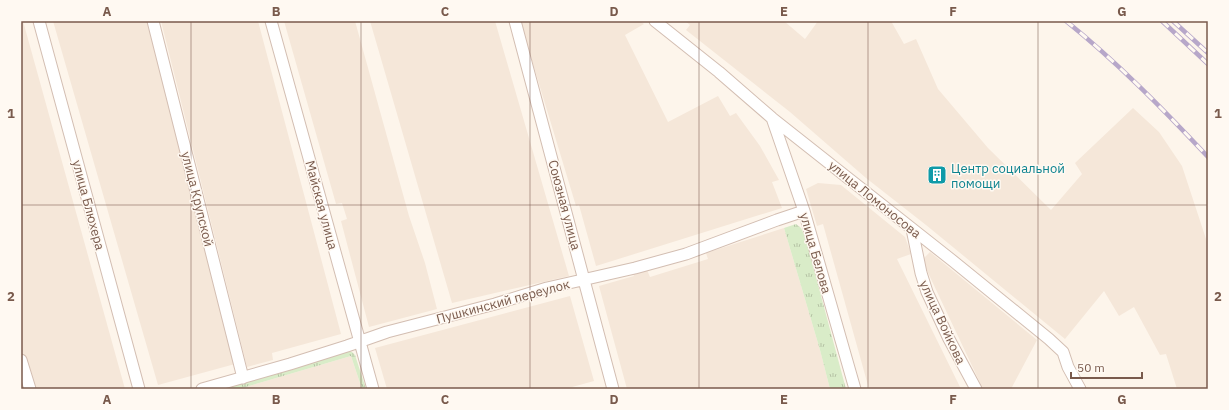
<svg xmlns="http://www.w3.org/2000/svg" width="1229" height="410" font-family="'IBM Plex Sans',sans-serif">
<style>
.residential{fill:#f5e7d9}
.grass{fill:url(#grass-tufts)}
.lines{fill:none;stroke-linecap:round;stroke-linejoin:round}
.minor-casing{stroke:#d3beb2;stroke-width:13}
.minor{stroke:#fff;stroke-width:11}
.rail-casing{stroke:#b7a7c9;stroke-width:4.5}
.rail{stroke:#fff9f2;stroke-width:3;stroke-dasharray:9;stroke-linecap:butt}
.grid{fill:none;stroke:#795a4c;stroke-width:1;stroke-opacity:0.55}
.labels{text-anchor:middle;stroke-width:3;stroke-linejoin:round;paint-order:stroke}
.culture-label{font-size:13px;fill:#0d838f;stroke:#fff9f2;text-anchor:start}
.street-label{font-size:13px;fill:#795a4c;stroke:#fff9f2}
.neatline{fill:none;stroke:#795a4c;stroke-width:1.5}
.grid-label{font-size:13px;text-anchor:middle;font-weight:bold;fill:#795a4c}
</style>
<defs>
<pattern id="grass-tufts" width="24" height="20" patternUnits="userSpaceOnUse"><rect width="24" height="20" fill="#d9ecc8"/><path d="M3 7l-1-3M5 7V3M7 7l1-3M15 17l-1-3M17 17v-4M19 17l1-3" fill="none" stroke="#b5c2a5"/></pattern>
</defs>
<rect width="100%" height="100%" fill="#fdf5eb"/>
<path class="residential" d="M21,21H23L125,389H35L21,347Z
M53,21H147L235,364L158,385Z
M161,21H258L341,334L272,353L273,360L247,367Z
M284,21H355L409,216L425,263L437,309L369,327L341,221L347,219L342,203L336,204Z
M370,21H495L569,276L452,303Z
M520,21H640L644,24L625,35L668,122L718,96L730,116L736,113L760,146L779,180L772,182L782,208L596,266L579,205L576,206Z
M685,21H784L805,39L818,21H891L904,44L916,39L938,89L988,148L1051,210L1082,174L1075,163L1133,108L1159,132L1182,166L1208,245V389H1177L1166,354L1160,355L1134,307L1119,316L1104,291L1065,339L926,225L866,178L790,112L686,30L690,25Z
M818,183L841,185L905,237L911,254L897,259L961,389H869L823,224L817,226L806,189Z
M784,228L820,350L830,389H627L599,286L634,276L633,274L647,270L650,277L708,259L706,253Z
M930,252L1037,340L1011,389H983L922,260Z
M570,296L594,381L565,389H387L375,348Z
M351,356L362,389H239Z"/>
<path class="grass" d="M796,224L801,228L805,236L846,389H830L820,350L784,228Z
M348,351L352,352L355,355L366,389H362L351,356L239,389H221L344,352Z"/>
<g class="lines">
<defs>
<path id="minor" d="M39,21L139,389
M153,21L243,378
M271,21L373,389
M515,21L613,389
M655,21L719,72L772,118L953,261L1049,339L1063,352L1068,367L1080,389
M772,118L804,211L855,389
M912,229L921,273L927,292L949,339L976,389
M21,360L30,389
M202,389L290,364L347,346L387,332L495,304L547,288L635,268L686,254L777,220L804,211"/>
</defs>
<use href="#minor" class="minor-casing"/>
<use href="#minor" class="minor"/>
<defs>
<path id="rail" d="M1066,21C1117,62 1163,109 1208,157
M1162,21L1208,64
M1173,21L1208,53"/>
</defs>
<use href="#rail" class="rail-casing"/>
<use href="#rail" class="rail"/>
</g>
<path class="grid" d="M191,21V389M361,21V389M530,21V389M699,21V389M868,21V389M1038,21V389M21,205H1208"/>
<defs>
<symbol id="building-square" viewBox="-11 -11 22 22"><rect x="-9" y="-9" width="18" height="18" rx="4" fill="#0f9aa8" stroke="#fff9f2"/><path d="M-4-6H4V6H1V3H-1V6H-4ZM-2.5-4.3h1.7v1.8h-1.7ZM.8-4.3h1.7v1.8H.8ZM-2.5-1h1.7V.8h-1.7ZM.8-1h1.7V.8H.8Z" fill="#fff"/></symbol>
</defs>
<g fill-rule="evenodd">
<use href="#building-square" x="926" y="164" width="22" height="22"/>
</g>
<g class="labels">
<g class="culture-label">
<text x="951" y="173">Центр социальной<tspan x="951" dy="15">помощи</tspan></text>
</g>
<g class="street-label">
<text transform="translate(198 199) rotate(76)" y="5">улица Крупской</text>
<text transform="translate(875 199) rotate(39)" y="5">улица Ломоносова</text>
<text transform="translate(89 205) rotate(75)" y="5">улица Блюхера</text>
<text transform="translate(322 205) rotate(75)" y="5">Майская улица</text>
<text transform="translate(565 205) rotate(75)" y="5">Союзная улица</text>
<text transform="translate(816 253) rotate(74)" y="5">улица Белова</text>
<text transform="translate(503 301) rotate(-15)" y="5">Пушкинский переулок</text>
<text transform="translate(943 322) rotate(65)" y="5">улица Войкова</text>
</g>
</g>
<rect width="1229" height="410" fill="none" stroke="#fff9f2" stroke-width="44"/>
<path d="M1071 372v6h71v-6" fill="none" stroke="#795a4c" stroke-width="2"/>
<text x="1077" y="372" font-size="12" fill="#795a4c" stroke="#fff9f2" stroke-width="3" paint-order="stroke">50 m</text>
<rect x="22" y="22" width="1185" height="366" class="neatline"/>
<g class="grid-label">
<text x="107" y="16">A</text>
<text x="276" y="16">B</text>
<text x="445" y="16">C</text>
<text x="614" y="16">D</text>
<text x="784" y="16">E</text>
<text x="953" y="16">F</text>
<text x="1122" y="16">G</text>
<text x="11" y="118">1</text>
<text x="1218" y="118">1</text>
<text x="11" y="301">2</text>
<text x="1218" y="301">2</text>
<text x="107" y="404">A</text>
<text x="276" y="404">B</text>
<text x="445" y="404">C</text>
<text x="614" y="404">D</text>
<text x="784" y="404">E</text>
<text x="953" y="404">F</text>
<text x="1122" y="404">G</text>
</g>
</svg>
